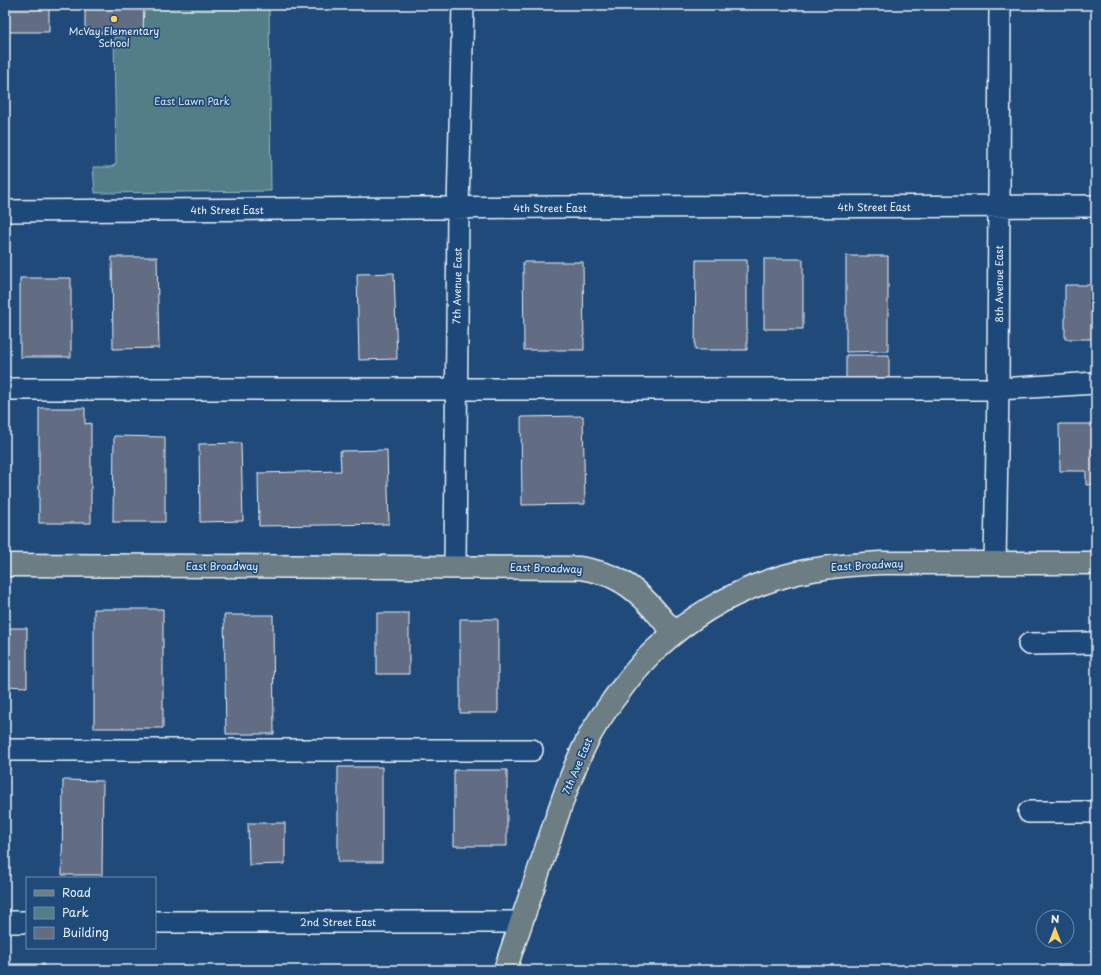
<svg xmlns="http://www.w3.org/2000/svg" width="1101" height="975" font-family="'Playpen Sans',sans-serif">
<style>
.green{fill:#537e87;stroke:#9eb8c0}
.building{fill:#626c83;stroke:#e8f1f8}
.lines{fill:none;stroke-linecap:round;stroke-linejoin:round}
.minor-casing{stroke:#e8f1f8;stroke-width:24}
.major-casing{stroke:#e8f1f8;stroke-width:25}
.minor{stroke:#1f4a7a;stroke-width:21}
.major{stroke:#6c7e84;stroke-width:22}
.poi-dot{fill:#ffd166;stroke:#1f4a7a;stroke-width:1.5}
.labels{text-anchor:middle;stroke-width:3.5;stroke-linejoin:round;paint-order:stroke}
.poi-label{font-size:10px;fill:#e8f1f8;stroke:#1f4a7a}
.park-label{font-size:10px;fill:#d2e0e7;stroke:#1f4a7a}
.street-label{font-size:10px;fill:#e8f1f8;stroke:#1f4a7a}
</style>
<rect width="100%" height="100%" fill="#1f4a7a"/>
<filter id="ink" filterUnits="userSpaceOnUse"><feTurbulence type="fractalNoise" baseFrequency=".025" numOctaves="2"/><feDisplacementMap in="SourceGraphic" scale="8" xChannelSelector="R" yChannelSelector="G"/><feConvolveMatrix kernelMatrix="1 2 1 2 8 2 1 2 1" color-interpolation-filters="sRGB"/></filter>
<g filter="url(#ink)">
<path class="green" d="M144,5H269L271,191L95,193L93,167H111L116,164L114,37L143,33Z"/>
<path class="building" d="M5,5H49V32H5Z
M85,5H144L143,33H85Z
M846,256H888V351L846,352Z
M112,257H157L159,348L113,349Z
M764,259H803V329H764Z
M696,260H747V350H695Z
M523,262H583L584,350H524Z
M394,273L397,359L359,360L357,274Z
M20,278H71V357H20Z
M1065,285H1096V339H1065Z
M846,355H889V378H846Z
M39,408H85V424L91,423V523H39Z
M583,416L585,504L522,505L521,417Z
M1059,424H1096V484L1086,485V471H1060Z
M114,436L165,437V522H113Z
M241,443L243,521L200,522L199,444Z
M387,450L389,524L259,526L258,473L341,471L340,451Z
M94,609H163V728H94Z
M377,613H409V674H377Z
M224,615H273L274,734H226Z
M460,619H498V713H460Z
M5,628H27V687L5,686Z
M338,767H382V862H338Z
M454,770H507V846H454Z
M63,780L103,781L102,875H62Z
M248,823H285V864L249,865Z
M5,964H44V970H5Z"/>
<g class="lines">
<defs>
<path id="minor" d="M5,211L558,207L1096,206
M5,389H998L1096,383
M995,563L998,389L1000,5
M455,567L458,208L463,5
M1029,644L1096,643
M5,750H532
M1029,812H1096
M5,922H27
M155,922H521"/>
<path id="major" d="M5,565L580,568C592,570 604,573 615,578C640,590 657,613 674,633
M505,970C519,928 534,886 548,843C560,808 571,772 588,739C595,725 604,713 613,700C626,683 639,664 656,649C688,619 729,594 772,580C807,568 844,565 880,563H1096"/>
</defs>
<use href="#minor" class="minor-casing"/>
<use href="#major" class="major-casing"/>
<use href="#minor" class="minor"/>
<use href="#major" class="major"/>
</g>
</g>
<circle class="poi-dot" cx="114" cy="19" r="4"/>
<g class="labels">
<g class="poi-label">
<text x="114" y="35">McVay Elementary<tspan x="114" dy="12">School</tspan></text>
</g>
<g class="park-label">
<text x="192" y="105">East Lawn Park</text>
</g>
<g class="street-label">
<text x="874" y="211">4th Street East</text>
<text x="550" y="212">4th Street East</text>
<text x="227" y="214">4th Street East</text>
<text transform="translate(999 284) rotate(-90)" y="4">8th Avenue East</text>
<text transform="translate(457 286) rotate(-89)" y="4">7th Avenue East</text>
<text transform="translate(867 565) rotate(-3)" y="4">East Broadway</text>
<text x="222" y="570">East Broadway</text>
<text transform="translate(546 568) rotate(2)" y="4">East Broadway</text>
<text transform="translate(577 766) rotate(-67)" y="4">7th Ave East</text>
<text x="338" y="926">2nd Street East</text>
</g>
</g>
<rect width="1101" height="975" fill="none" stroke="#1f4a7a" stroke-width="20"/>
<rect x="10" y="10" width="1081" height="955" fill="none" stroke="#e8f1f8" stroke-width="1.5" filter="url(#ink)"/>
<rect x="26" y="877" width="130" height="72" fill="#1f4a7a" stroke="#6f8dac"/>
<rect x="34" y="890" width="20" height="6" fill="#6c7e84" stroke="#6f8dac"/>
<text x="62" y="897" font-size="12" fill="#e8f1f8">Road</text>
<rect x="34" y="907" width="20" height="12" fill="#537e87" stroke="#6f8dac"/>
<text x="62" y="917" font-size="12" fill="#e8f1f8">Park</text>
<rect x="34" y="927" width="20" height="12" fill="#626c83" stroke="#6f8dac"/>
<text x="62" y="937" font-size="12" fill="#e8f1f8">Building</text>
<g transform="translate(1055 929)"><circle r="19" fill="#1f4a7a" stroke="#6f8dac"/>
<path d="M0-3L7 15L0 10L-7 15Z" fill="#ffd166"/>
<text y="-6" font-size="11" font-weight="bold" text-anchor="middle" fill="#e8f1f8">N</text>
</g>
</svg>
